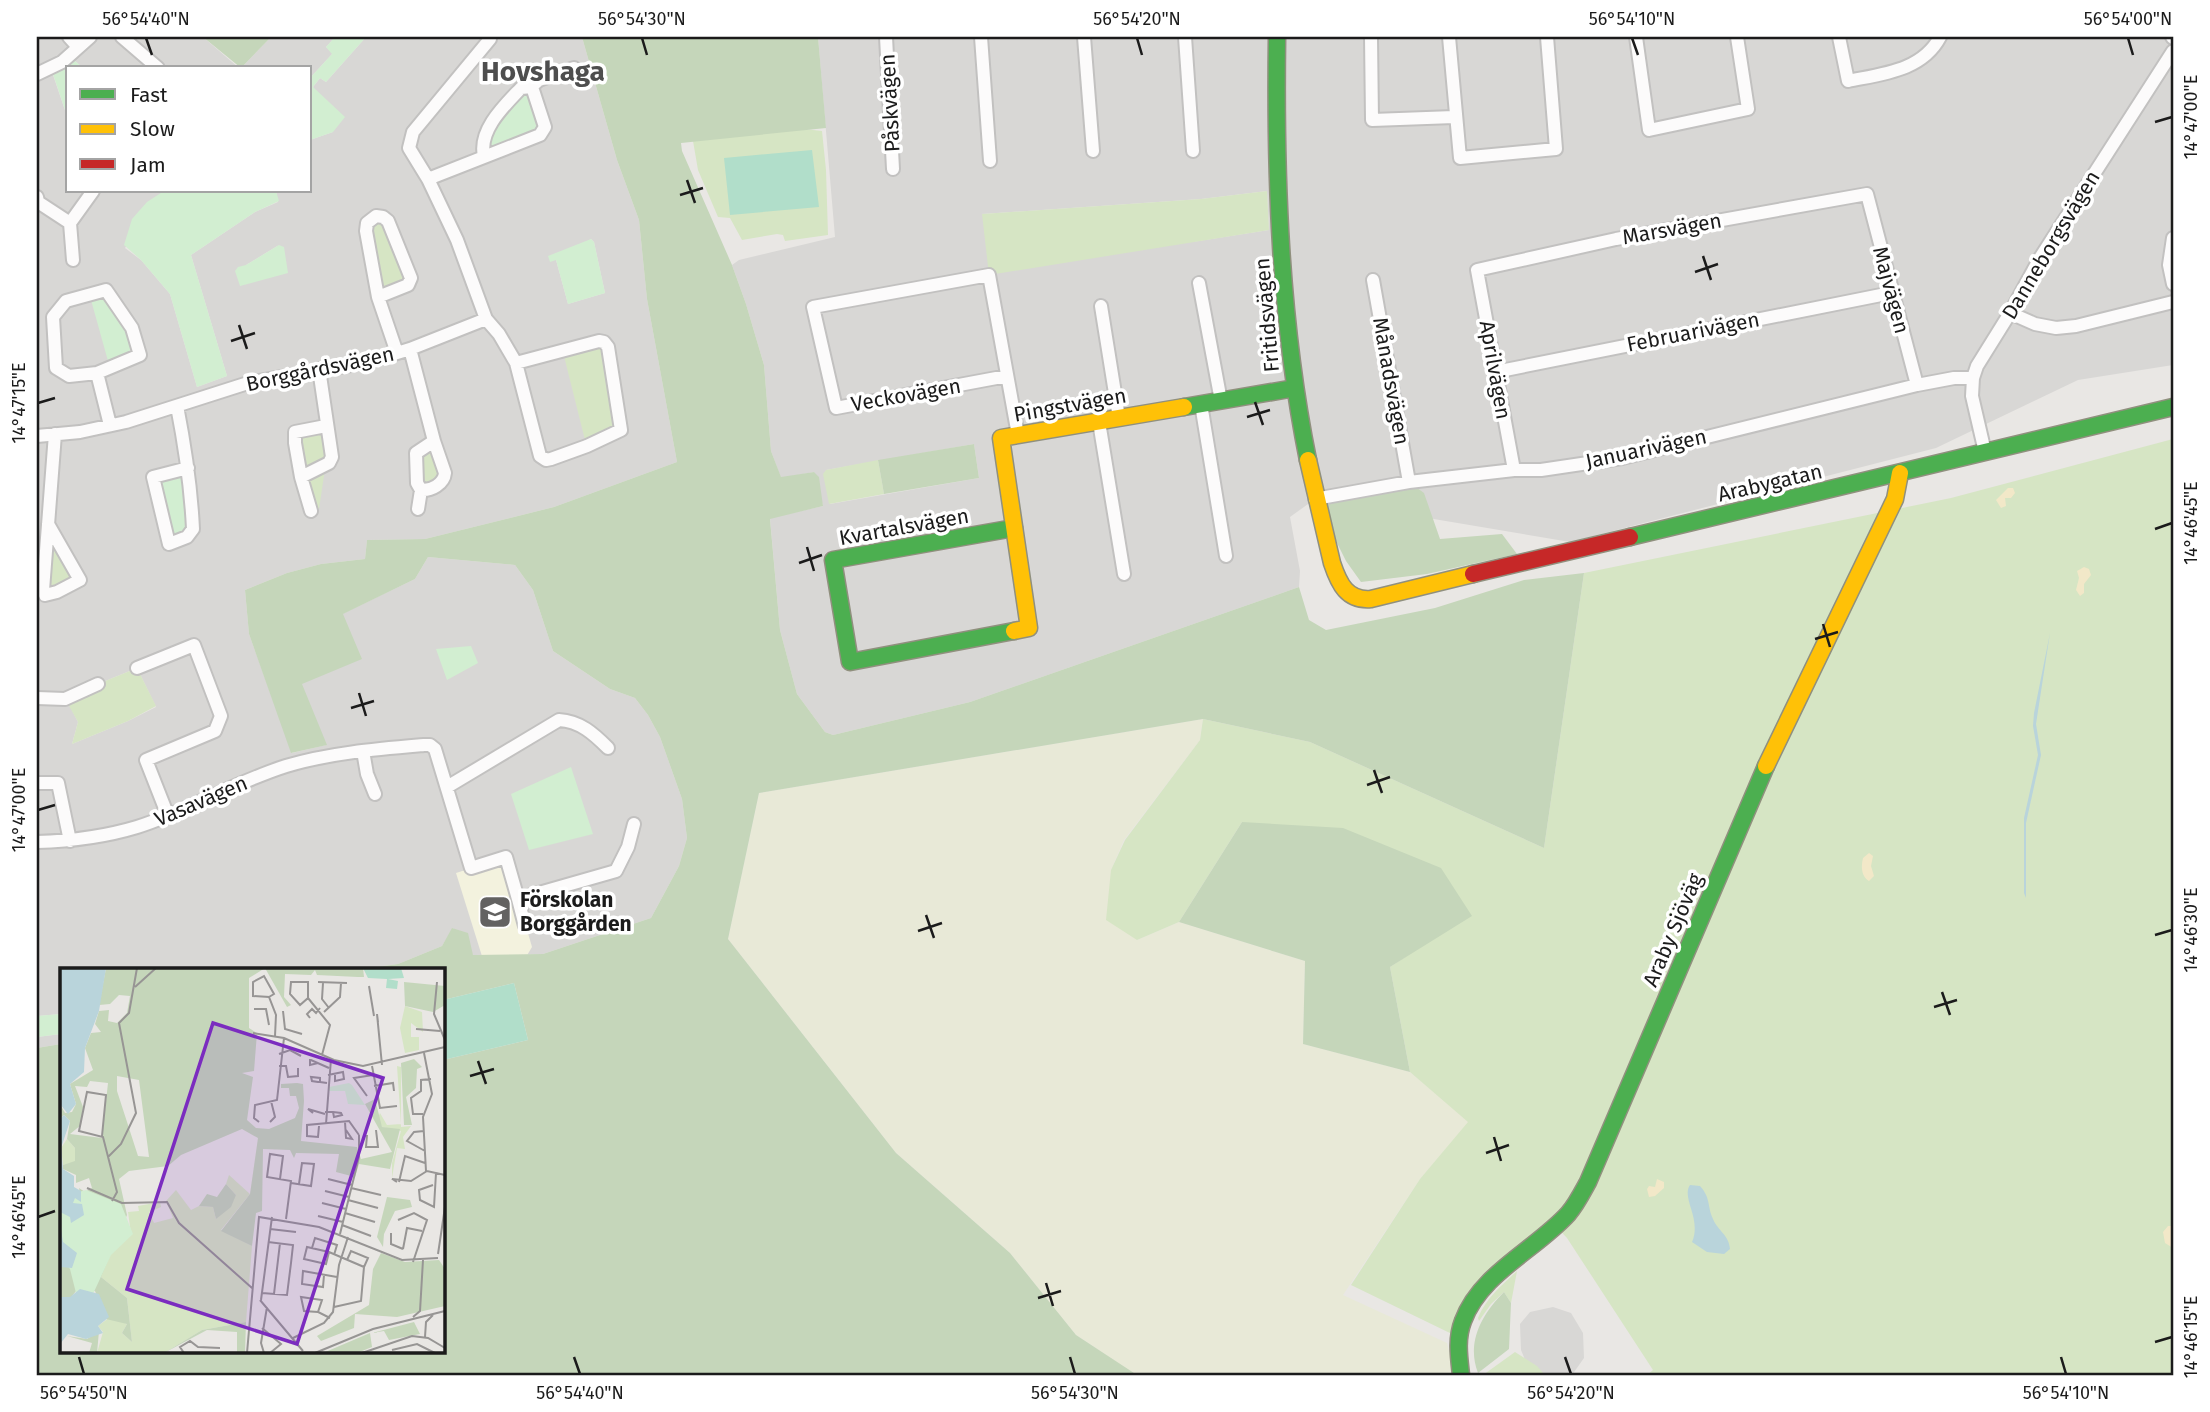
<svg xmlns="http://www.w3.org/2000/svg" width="2210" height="1412" font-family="'Fira Sans',sans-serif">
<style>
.residential{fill:#d8d7d5;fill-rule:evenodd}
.education{fill:#f3f2de}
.farmland{fill:#e8e9d7}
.grass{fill:#d6e5c4}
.forest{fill:#c5d6ba}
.sand{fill:#f2e8c8}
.park{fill:#d2eed1}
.pitch{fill:#b1deca}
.water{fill:#b9d4db}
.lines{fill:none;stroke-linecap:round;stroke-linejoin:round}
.street-casing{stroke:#c2c1c0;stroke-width:16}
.fast-casing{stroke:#90907e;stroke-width:19}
.slow-casing{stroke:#90907e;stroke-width:19}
.jam-casing{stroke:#90907e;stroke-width:19}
.street{stroke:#fcfbfb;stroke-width:12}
.fast{stroke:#4caf50;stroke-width:16}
.slow{stroke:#ffc107;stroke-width:16}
.jam{stroke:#c62828;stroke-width:16}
.ticks{fill:none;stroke:#1b1b1b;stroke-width:2.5}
.labels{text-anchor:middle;stroke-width:7;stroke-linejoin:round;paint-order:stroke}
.street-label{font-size:21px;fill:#1b1b1b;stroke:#fff}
.poi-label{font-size:21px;font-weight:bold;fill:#1b1b1b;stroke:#fff;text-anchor:start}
.district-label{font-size:28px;font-weight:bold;fill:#4e4e4e;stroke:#fff}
.inset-road{fill:none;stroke:#979594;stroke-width:2}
.view{fill:#7b2cbf;fill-opacity:0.15;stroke:#7b2cbf;stroke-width:3.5}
.inset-edge{fill:none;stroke:#1b1b1b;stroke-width:3.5}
.neatline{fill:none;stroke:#1b1b1b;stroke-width:2.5}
.ticks-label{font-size:18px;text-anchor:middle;fill:#1b1b1b}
</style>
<rect width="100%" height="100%" fill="#e9e7e4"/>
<path class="residential" d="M37,37H203L239,68H83L75,61L53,75L68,119V191H164L125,248L141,260L170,294L197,387L227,376L191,255L255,212L278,202L276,191H310V140L333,132L313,87L320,78L326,82L366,37H582L617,160L639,220L647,299L677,462L554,507L425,539L367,540L365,559L321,564L287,573L245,590L249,634L292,753L326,745L301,684L342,614L415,579L428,557L515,565L533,590L553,651L610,689L635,698L648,715L660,737L682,799L687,838L679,866L651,918L543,954L473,955L453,928L442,946L398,964L363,969H61V1014L37,1016ZM591,239L594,242L605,293L568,304L556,260ZM279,245L240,286L246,265ZM137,668L156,707L128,721L72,744L78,722L69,704L100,690L98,684Z
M271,37H335L326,47L333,53L310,78V68H241Z
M818,37H2173V365L2078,380L1936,448L1570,542L1315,499L1290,517L1300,571L1299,587L970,702L833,735L825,732L797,694L780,630L770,518L823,506L814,472L781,478L771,451L764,365L746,304L732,265L739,260L835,237ZM1267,191L1269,230L1192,242L982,214L1201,199ZM974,444L979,478L830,504L826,470Z
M61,1034V1044L37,1048V1037Z
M1553,1307L1571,1313L1583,1333L1584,1358L1572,1375L1531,1374L1521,1350L1520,1324L1530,1312Z"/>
<path class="education" d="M506,857L532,947L526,957L486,969L456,873Z"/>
<path class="farmland" d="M1203,719L1200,740L1124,840L1111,870L1137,940L1179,922L1305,961L1303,1044L1410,1072L1469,1122L1420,1179L1343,1295L1447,1343L1455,1375H1137L1133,1373L1076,1335L1010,1253L896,1153L728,939L759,793Z"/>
<path class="grass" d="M804,129L822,131L826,170L828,235L785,241L783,235L777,234L742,240L730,218L718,217L698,170L693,141Z
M1267,191L1269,230L989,275L982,214L1201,199Z
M380,222L384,224L405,279L386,289L383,288L371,226Z
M595,348L604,350L615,427L585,440L564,356Z
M323,432L326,457L310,467L305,466L299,439L302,435Z
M2173,439V1375H1647L1653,1370L1567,1238L1552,1222L1454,1335L1351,1285L1420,1179L1468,1122L1410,1072L1390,967L1422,946L1242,822L1179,922L1137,940L1106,920L1111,870L1125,840L1200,740L1203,719L1310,742L1544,848L1584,573L1951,498Z
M429,449L433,451L440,475L429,484L422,482L421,452Z
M878,460L884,494L829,504L823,474L826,470Z
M325,469L319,509L313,502L308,482Z
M53,544L72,574L71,578L54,588L49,584Z
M137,668L156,706L128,721L72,744L78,722L68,704L99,690L98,684Z
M1517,1271L1511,1303L1504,1292L1491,1304L1479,1321L1478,1318C1486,1298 1502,1285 1517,1271Z
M1515,1352L1537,1366L1545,1375H1483Z"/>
<path class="forest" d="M203,37H271L241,68Z
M582,37H818L826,128L681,143L682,151L732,265L746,304L764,365L771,451L781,477L814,472L819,477L823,506L770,519L780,630L797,694L825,732L833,735L970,702L1299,587L1309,620L1326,630L1435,608L1524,580L1584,573L1544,848L1310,742L1203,719L759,793L728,939L896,1153L1010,1253L1076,1335L1137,1375H37V1048L61,1044V1351H443V1060L528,1040L514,983L443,1000V969H363L398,964L442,946L452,928L468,933L473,955L543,954L651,918L679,866L687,838L682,799L660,737L648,715L635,698L610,689L553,651L533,590L515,565L428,557L415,579L343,614L362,659L302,684L327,745L291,753L249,634L245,590L287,573L321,564L365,559L367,540L425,539L554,507L677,462L647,299L639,220L617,160Z
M974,444L979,478L884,494L878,460Z
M1409,482L1424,493L1440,539L1502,534L1517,554L1427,574L1361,582L1346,561L1315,499Z
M1242,822L1343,828L1441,868L1472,916L1390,967L1410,1072L1303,1044L1305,961L1179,922Z
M1504,1292L1511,1303L1509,1349L1478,1373C1466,1342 1482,1314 1504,1292Z"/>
<path class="sand" d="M2008,488H2013L2015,493L2011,498H2005L2006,506L2001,508L1996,500Z
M2084,567L2089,569L2091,575L2084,584V593L2080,596L2076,590L2079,578L2077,571Z
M1869,853L1873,856L1871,866L1874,876L1869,881C1861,876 1861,866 1863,858Z
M1657,1179L1664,1182V1188L1655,1196L1649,1197L1647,1189L1649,1186L1655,1187Z
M2168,1226H2173V1248L2165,1243L2163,1232Z"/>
<path class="park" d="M335,37H366L326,82L320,78L313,87L345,117L333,132L310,140V78L332,54L326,47Z
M75,61L83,68H68V119L53,74Z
M522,93L530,94L540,123L536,131L492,148L489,146V132Z
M164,191H276L279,201L255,212L191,255L227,376L197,387L170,294L141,260L124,245L132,219L147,202Z
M591,239L594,242L605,293L568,304L556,260L550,262L548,256Z
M279,245L284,247L288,273L240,286L235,271L238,267L246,265Z
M103,297L130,334L134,346L126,354L108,361L91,300Z
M184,475L187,531L174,537L158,482L162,478Z
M471,646L478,663L447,680L436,649Z
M571,767L593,834L529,850L511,794Z
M61,1014V1034L37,1037V1016Z"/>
<path class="pitch" d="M812,150L819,207L730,215L724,158Z
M514,983L528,1040L443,1060V1000Z"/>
<path class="water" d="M2050,633L2036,724L2041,755L2026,823V898L2024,893V818L2038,755L2033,726L2034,713Z
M1690,1185L1700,1186C1711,1198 1707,1206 1713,1219C1718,1231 1729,1235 1730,1249L1724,1254L1707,1252L1692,1242C1702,1219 1681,1198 1690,1185Z"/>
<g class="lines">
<defs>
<path id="street" d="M69,37L78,47
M122,37L158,68
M886,37L893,169
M981,37L990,161
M1084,37L1093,151
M1185,37L1193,151
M1371,37L1372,120L1454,117
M1449,37L1460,158L1556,149L1547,37
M1636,37L1649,130L1748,109L1737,37
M1839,37L1848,81C1882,74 1922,71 1940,37
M2172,37L2173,38
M490,39L413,132L409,148L428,179L457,240L486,319L499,334L516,363L540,456L546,460L551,459L587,446L621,430L608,347L604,342L599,341L516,363
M37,74L62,62L90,37
M531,87L539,80L574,68
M428,179L540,135L545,127L532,87L521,88C505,105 478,130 484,156
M37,197L38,202L70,223L93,191
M70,223L73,260
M2173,238L2169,265L2173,284
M1373,280L1409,482
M1199,283L1221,401
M378,297L408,285L411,278L388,221L383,217L376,216L367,223L366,231L378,297L397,353
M1101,306L1119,418
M2010,313L2035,324L2056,328L2076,326L2173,302
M410,349L434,441L416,453L417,483L421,490C431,491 444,484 445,473L434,441
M319,369L332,457L329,463L301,477L295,443V432L326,426
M1495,372L1891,293
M97,373L140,355L132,328L106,290L66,301L53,317L56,368L69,376L97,373L110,425
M1007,376L836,408L813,307L989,275L1018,435
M1201,404L1226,556
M177,406C185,447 191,487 193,529L187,537L169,544L153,477L188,468
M1099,422L1124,574
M37,436L80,432L126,422L248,383L368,362L410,349L486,319
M1985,452L1972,396L1973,378L1977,366L2010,313L2040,258L2173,51
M1514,470L1477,270L1616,239L1867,194L1917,385
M301,477L311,511
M1315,499L1409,482L1514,470H1541L1622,458L1917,385L1954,378H1973
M418,509L421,490
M48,524L80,580L57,592L45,595L43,590L55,434
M137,668L194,645L221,716L215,731L146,760L168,816
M37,698L65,699L98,684
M363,751L367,774L375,794
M37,783H58L70,841
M447,787L559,720C580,721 594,734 608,748
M37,842C71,841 104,837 137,827C188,811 235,782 286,766C329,753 378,749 424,745H430L435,749L471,868L506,857L518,899L616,871L628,847L634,824
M518,899L525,926"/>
<path id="fast" d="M1277,37C1275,178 1280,322 1308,460
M1184,407L1295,388
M1630,537L2173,407
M1014,631L850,662L833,560L1014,528
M1461,1375C1459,1357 1456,1339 1463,1321C1480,1274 1535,1250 1568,1214C1576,1205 1582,1193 1588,1182L1766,766"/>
<path id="slow" d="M1308,460L1332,563C1339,584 1347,601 1371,599L1473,574
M1014,631L1029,628L1001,438L1184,407
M1766,766L1895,499L1900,473"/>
<path id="jam" d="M1473,574L1630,537"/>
</defs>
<use href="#street" class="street-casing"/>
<use href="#fast" class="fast-casing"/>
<use href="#slow" class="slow-casing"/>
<use href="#jam" class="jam-casing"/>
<use href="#street" class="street"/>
<use href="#fast" class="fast"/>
<use href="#slow" class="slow"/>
<use href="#jam" class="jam"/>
</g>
<path class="ticks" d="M146,38L152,55M642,38L647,55M1137,38L1142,55M1632,38L1638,55M2128,38L2133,55M2155,122L2172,117M687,180L695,203M680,195L703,188M1703,256L1711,280M1695,272L1718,264M239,325L247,349M231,341L255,333M1255,402L1263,425M38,403L55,398M1247,417L1270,410M2155,529L2172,523M807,547L814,571M799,563L822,555M1823,624L1830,647M1815,639L1838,632M359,693L366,716M351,708L374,701M1374,770L1382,793M1367,785L1390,777M38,810L55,805M926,915L934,938M918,931L942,923M2155,935L2172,930M1942,992L1950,1015M1934,1007L1957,1000M478,1061L486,1084M470,1076L494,1069M1494,1137L1501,1161M1486,1153L1509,1145M38,1217L55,1211M1046,1283L1053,1306M1038,1298L1061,1291M2155,1342L2172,1337M79,1357L84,1374M574,1357L580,1374M1070,1357L1075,1374M1565,1357L1571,1374M2061,1357L2066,1374"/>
<defs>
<symbol id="school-square" viewBox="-11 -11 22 22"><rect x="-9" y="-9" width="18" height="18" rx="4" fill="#636261" stroke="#fff"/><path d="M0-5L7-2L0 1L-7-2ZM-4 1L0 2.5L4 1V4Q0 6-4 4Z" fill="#fff"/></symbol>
</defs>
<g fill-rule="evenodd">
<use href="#school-square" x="476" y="893" width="38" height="38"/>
</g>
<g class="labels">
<g class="street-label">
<text transform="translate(890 103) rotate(-93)" y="7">Påskvägen</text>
<text transform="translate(1672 229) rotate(-10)" y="7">Marsvägen</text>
<text transform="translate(2051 245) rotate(-59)" y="7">Danneborgsvägen</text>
<text transform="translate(1891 290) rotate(75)" y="7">Majvägen</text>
<text transform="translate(1267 315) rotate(-95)" y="7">Fritidsvägen</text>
<text transform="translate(1693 332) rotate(-11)" y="7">Februarivägen</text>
<text transform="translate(320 369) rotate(-12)" y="7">Borggårdsvägen</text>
<text transform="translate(1495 370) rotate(80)" y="7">Aprilvägen</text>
<text transform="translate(1391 381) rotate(80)" y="7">Månadsvägen</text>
<text transform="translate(906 395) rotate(-10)" y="7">Veckovägen</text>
<text transform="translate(1070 405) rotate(-10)" y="7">Pingstvägen</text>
<text transform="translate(1646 449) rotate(-12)" y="7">Januarivägen</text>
<text transform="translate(1770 483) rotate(-13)" y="7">Arabygatan</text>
<text transform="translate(904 527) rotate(-10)" y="7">Kvartalsvägen</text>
<text transform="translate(201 801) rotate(-23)" y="7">Vasavägen</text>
<text transform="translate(1673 930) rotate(-67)" y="7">Araby Sjöväg</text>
</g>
<g class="poi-label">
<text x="520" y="907">Förskolan<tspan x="520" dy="24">Borggården</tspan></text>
</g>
<g class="district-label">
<text x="543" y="81">Hovshaga</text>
</g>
</g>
<g transform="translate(60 968)">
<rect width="385" height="385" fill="#e9e7e4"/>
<path d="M345,38L362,44L363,64L351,55V69H359V82L345,85L340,60ZM337,98L341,99V159L351,158L343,169L345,181L337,180L332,210V195L341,163L322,159L318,150L320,145L327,157L341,156ZM7,171L15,180V194L3,197L1,180ZM169,207L190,226L161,262L192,278L186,354L142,362L104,385H37L43,364L38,358L50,349L67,356L62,365L72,374L67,330L41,309L18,268L71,266L68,244L79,243L78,238L100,234L101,239L89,244L94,255L113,250L106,233L116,222L131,242L139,238L153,239L156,251L176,227L166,216Z" fill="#d6e5c4"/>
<path d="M46,0H303L304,9H298L257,7L255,2L251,7L225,6L224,29L231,37L227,39L205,0L189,10V60L197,65L194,103L182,105L193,109L187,152L196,160L209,161L235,150L239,140L236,128H230L229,120H221V116L237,115L243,116L244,133L241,173L297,179L301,191L332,184L305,136L315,131L322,159L340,161L330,201L299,196L295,209L276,204L279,186L236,185L234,190L230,182L203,181L202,243L196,245L192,278L161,263L190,226L198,170L182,161L121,187L108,198L69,203L59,211L67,247L41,309L67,330L72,374L62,365L67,356L46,351L35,323L17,322L11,329H0V244L22,236L19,220L25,224L32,220L29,210L16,215V207L3,201V197L15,193V180L7,171L10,153L4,147L0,151V136L5,145L12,144L16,136L10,116L33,102L25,80L31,65L41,64L35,56L39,43L49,42L48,53L57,55L67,45L70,28L59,27L50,36L39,37ZM57,108L79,112L89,189L78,188L57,123ZM30,113L48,115L42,170L10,166L21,157L23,139L15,118L27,119ZM344,14L385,18V37L373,44L345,38ZM354,91L362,99L357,101L356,120L346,129L352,157H344L341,95ZM166,216L176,227L171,239L156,251L153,239L139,238L147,226L157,229ZM327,229L350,232L352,239L335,243L324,266L323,279L317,269ZM321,285L345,294L379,292L385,301V338L337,349L295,346L294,360L261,373L257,368L309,337L313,301ZM186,354L185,385H177V364L147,362L104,385L142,362ZM354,354L360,366L329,372L324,363L312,365ZM39,363L37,385H29L32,375L7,368L27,371ZM310,365L312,379L297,385H263Z" fill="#c5d6ba" fill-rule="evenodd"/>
<path d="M289,115L292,117L305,137L288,136L285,123H269V119ZM26,222L61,236L73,266L51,287L33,326L16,325L10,301L0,289V229Z" fill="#d2eed1"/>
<path d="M303,0H341L344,10L328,11L338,13L337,21L326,20L327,11L308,10Z" fill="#b1deca"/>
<path d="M0,0H46L39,43L25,80L24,104L10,116L16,136L8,146L0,136ZM4,147L10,153L1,180L3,201L14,208V219L21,223V234L15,230L13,235L22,236L24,247L11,255L10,249L0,244V151ZM0,256L3,274L17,285L12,300L0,299ZM20,321L39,326L49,349L38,358L43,365L26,371L8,366L0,376V329H10Z" fill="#b9d4db"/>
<path class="inset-road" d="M231,14H248V30L240,37L230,26ZM258,14L287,15M377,14L374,46L385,72M263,15L262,31L269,40M309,18L314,48M75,19L96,0M209,29L214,26L204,8L193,14V28L209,29L216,47L215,68M248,30L270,57L262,87M194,41H206L209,57M223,43L225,61L242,66M264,44L280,29L281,15M250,50L247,46L252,41L256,45L260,40M318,54L317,46L322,97M356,61L380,63M193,65L224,70L274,92L303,98L385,79M364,85L372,126L363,149L366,203M219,86L230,82L241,88M258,95L250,97V92H251L269,100M219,98H226L228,109L238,108V100M312,98L320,140L337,138M268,107L283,104L284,111L275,113V107M260,114V110L251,109L252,113L258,114H260L267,115M314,118L333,115L334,123M307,128L294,110L313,107M265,144H273L281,145L282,147L274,149L273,144M253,145L248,141L265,146M363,146H353L351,130L361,123V112L371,111M199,154L194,150L195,137L217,132L224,70M210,154L215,149L211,133M285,154L286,170L292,171L286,162M266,156L271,91M259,158L258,169L247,168V157L289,153L299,167M364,163L354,164L347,173L365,183M307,167L306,179H318L316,162M42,168L46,127L27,124L19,163L43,169L57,224L52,233M48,189L61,176L76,145L59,55L69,45L77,0M220,211L223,188L210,186L207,209L231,213L226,251M268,211L292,217M337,214L332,211L351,213L367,203L385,207M339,214L345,188L365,195M231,215L251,218L254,196L242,195L239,216M373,217L359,222L360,232L374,239L376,205M27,220L62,235L107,234L119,255L192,320M291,220L321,227M265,223L289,229M288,232L318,240M262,235L286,241M285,245L315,254M258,248L283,254M338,252L354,245L367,252L353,294M282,257L311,268M210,261L236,264M331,265V276L343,281M280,266L299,189V167M252,280L255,270L277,277L274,287M343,281L347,260L362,263M269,284L266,296L244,291L247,279L269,284L304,299L301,333L274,339M378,286L385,239M287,292L291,283L308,290L304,299M264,307L263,319L242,316L243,303L277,309M202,325L227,327L231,295L233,277L208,274M214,326L220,275M200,332L243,383M201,332L212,249M258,344L244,343L241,329L262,332L258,344L270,350M353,349L360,343L363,292M202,360L221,376L210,385M365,369L366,354L373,347M233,370L264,355L273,344L279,297L288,269M332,382L357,376L375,385M124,385L120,379L130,373L138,379L160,380M187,385L199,249L259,259L342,292L378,290M204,385L201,375L207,339M255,385L313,361L385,343M302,385L352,368L368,370L385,380"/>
<path class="view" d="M153,55L323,110L237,376L67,321Z"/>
<rect width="385" height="385" class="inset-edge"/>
</g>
<rect width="2210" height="1412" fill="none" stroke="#ffffff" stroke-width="77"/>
<rect x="66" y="66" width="245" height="126" fill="#ffffff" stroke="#a4a4a4" stroke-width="2"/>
<rect x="80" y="89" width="35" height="10" fill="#4caf50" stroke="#a4a4a4" stroke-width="2"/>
<text x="130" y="102" font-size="21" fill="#1b1b1b">Fast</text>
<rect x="80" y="124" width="35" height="10" fill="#ffc107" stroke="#a4a4a4" stroke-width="2"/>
<text x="130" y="136" font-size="21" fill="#1b1b1b">Slow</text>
<rect x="80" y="159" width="35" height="10" fill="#c62828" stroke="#a4a4a4" stroke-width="2"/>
<text x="130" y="172" font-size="21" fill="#1b1b1b">Jam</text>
<rect x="38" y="38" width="2134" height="1336" class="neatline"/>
<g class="ticks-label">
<text x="146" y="25">56°54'40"N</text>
<text x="642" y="25">56°54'30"N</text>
<text x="1137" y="25">56°54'20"N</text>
<text x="1632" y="25">56°54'10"N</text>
<text x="2128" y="25">56°54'00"N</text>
<text transform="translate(2191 117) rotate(-90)" y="6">14°47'00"E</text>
<text transform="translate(19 403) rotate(-90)" y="6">14°47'15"E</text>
<text transform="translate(2191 523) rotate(-90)" y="6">14°46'45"E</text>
<text transform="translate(19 810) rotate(-90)" y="6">14°47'00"E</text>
<text transform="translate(2191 930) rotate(-90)" y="6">14°46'30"E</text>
<text transform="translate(19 1217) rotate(-90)" y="6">14°46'45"E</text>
<text transform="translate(2191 1337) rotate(-90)" y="6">14°46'15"E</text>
<text x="84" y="1399">56°54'50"N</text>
<text x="580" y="1399">56°54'40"N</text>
<text x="1075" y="1399">56°54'30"N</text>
<text x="1571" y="1399">56°54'20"N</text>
<text x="2066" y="1399">56°54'10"N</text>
</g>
</svg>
